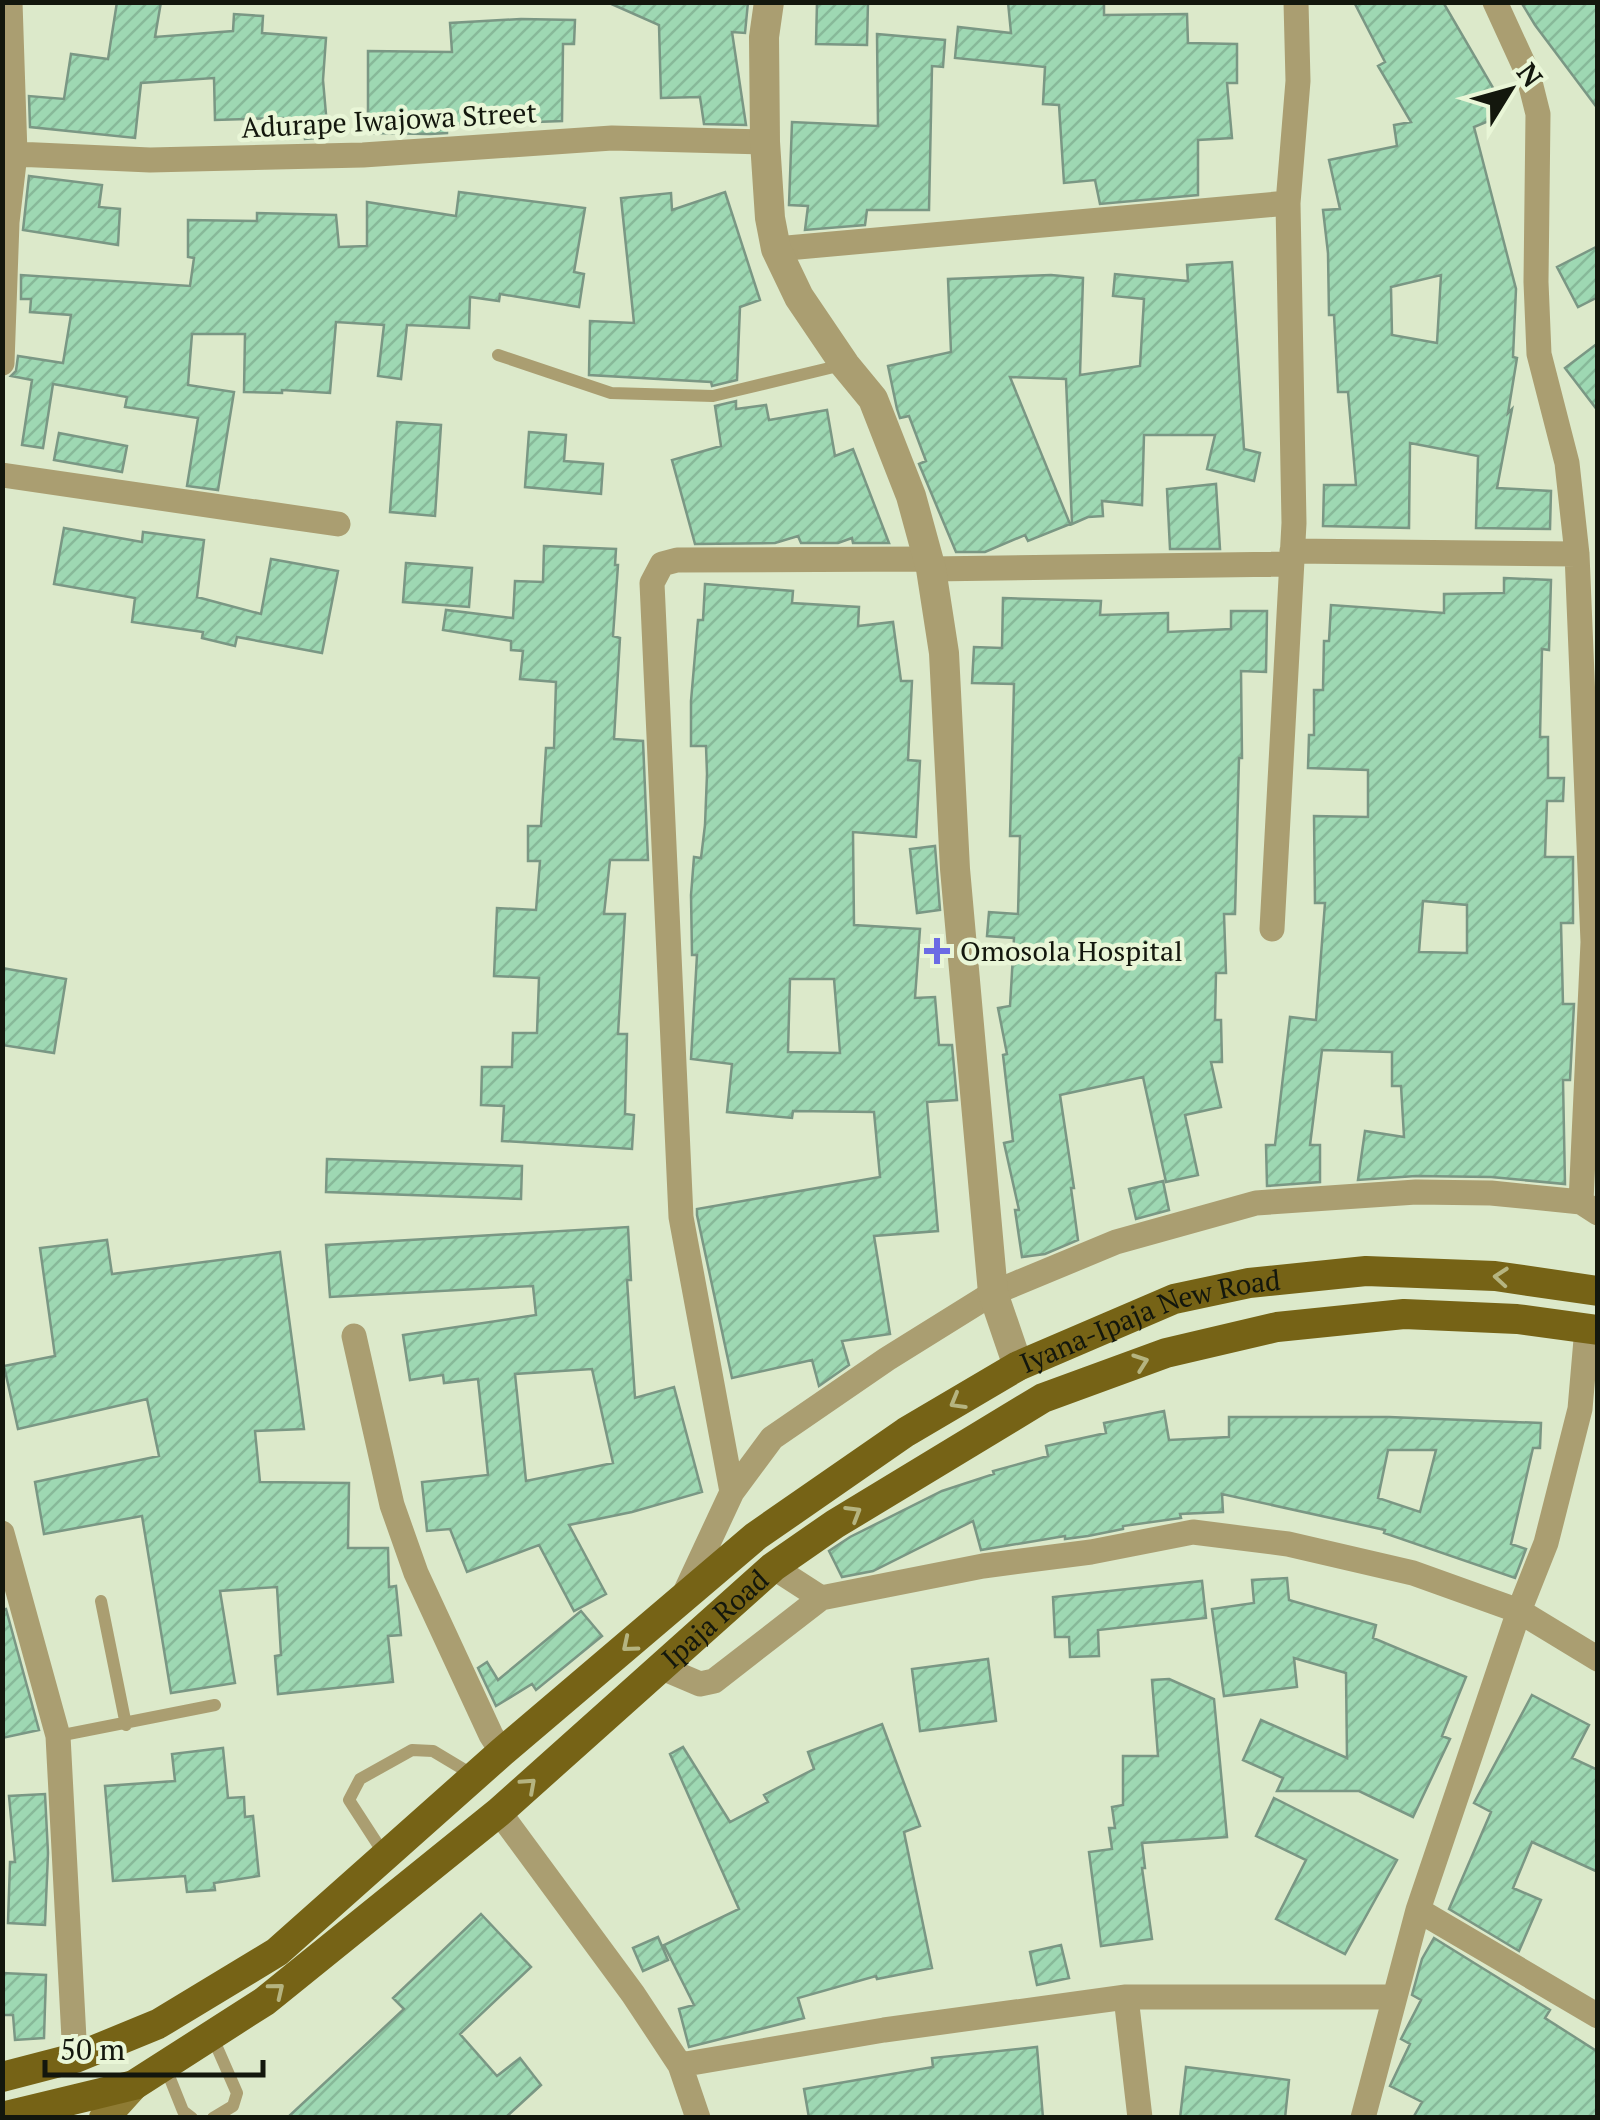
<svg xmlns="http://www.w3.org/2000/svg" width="1600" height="2120" font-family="'PT Serif',serif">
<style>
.building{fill:url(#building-hatch);stroke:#7a9784;stroke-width:2.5;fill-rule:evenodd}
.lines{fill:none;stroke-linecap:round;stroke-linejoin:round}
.service{stroke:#aa9e71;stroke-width:12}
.minor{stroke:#aa9e71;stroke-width:25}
.tertiary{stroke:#aa9e71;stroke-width:30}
.secondary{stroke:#8e7b33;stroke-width:30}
.primary{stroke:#766316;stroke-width:30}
.oneway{stroke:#b5b480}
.poi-dot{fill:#6b6be4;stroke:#e9f6d7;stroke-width:4}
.labels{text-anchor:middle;stroke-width:9;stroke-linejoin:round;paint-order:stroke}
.street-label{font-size:28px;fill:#13170d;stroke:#e9f6d7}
.poi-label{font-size:28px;fill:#13170d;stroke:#e9f6d7;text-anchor:start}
</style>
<defs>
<pattern id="building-hatch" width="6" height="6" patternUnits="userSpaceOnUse" patternTransform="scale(2.5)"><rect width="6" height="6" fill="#9ed8b3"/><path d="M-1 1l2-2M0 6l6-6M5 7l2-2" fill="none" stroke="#87b999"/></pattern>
</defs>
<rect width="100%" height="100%" fill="#dce9ca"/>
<path class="building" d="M117,2H161L155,37L233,31L234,14L263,16L262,33L326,38L323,80L328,137L305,139L304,125H283V118L215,120L214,78L141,83L135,138L30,127L29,96L64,99L71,54L108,59Z
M607,2H748L745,33L732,32L746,125L704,124L700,97L661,98L659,25Z
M817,2H868L867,45L816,44Z
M1008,2L1104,3V15L1187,14L1188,43L1237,44V83H1227L1232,138L1198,140V195L1100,204L1095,180L1064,183L1059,105L1043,104L1045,67L955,58L958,27L1011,33Z
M1354,2H1443L1499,98L1493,100L1496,118L1474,127L1516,289L1513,357L1517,358L1508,413L1512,409L1497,488L1551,491L1550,529L1476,528L1478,456L1410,443L1409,528L1323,526L1324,485H1356L1348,392H1338L1334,315H1329L1328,253L1323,210L1340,209L1329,160L1397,146L1394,125L1411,122L1378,66L1385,62ZM1441,275L1437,343L1392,335L1391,287Z
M1521,2H1598V109L1535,25Z
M521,19L575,20L574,44H563L562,121L447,125V133L430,134L368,133V51L452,52L450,23Z
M877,34L945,40L943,67L932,66L929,210H867L865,225L805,230L808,206L789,205L792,122L878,126Z
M29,176L102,185L99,207L120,209L118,245L23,230Z
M459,192L585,208L574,272L584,274L579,307L500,294L499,301L470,297L469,328L407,325L401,379L378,376L384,325L336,322L330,393L282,390V393L244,392L245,334H192L188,385L234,392L218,490L187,486L198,418L125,407L127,397L53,384L43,448L22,445L32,380L11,376L16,371L18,356L63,363L71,315L30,312L31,299H21V275L190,286L194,258L188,257V220L257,221V213L336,215L339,247L367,246V202L456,216Z
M725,192L760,300L740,307L737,380L712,386L711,382L589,375L590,321L634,323L621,198L671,193L672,210Z
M1598,246V297L1578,307L1557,267Z
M1232,262L1244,449L1260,453L1254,481L1207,469L1215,435H1144L1142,505L1102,501L1103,516L1088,517L1072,524L1066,379L1010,377L1070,524L1028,541L1025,535L985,552H956L919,464L926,461L909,416L900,418L897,409L888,366L951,352L948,279L1051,275L1083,278L1080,375L1140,366L1144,299L1113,296L1115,274L1188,281L1187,265Z
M1598,343V411L1565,368Z
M736,401V409L766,405L769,420L827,410L835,456L853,449L889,543H853L852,538L838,543H801L798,536L775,543L695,544L672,460L721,446L715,406Z
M397,422L441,425L435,516L390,512Z
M529,432L566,435L564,461L603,464L601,494L525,487Z
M59,433L127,446L122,472L54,460Z
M1216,484L1220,549H1170L1167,489Z
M64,528L142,542L143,532L204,540L197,597L261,614L271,559L338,571L322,653L237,637L235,646L202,638L203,632L132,622L135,598L54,584Z
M544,546L616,549L615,565H618L613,636L620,638L614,739L643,741L648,860H610L604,914H625L618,1034H627L625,1114L634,1115L632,1149L502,1141L504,1106L481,1105L482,1067H512L513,1033H537L539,978L494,976L497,908L536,910L540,861H528V826H541L546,748H554L556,682L520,679L523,651L511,650V641L443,630L446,610L513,618L515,581L543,582Z
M406,563L472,568L469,607L403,602Z
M1504,578L1551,580L1549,650L1542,649L1540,737H1548V778H1564L1563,801H1547L1545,857H1573V923H1561L1563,1004H1574L1570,1080H1563L1565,1184L1491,1177L1416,1176L1358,1180L1365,1131L1404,1137L1401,1086H1392V1052L1322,1050L1310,1145H1320V1182L1267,1186L1266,1145H1275L1290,1017L1316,1020L1325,903H1315L1314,816L1368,817V770L1308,768L1309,735H1314V690H1323L1324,641H1329L1331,605L1444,613V594L1504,593ZM1423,901L1467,905V953L1419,952Z
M705,584L793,591L792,603L859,607L858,626L893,622L901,681H912L908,760L920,761L916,837L853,832L854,925L920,929L915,998L935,997L939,1045H952L957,1100L927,1102L938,1231L874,1236L890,1334L842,1341L849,1365L819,1386L812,1360L732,1378L697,1215V1209L880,1177L874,1112L793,1111L792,1118L727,1112L732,1064L691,1059L697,955H692L691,895L694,857L701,858L705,825L707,774L706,746H691V701L698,620H703ZM790,979H834L840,1053L788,1052Z
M1003,598L1101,601L1100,615L1168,613V632L1231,629V611H1267L1266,672L1241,671L1242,758H1239L1235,914H1224L1226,973H1216L1215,1020H1221L1222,1062H1211L1221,1107L1185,1115L1198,1175L1166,1182L1143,1077L1060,1095L1074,1188H1071L1078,1240L1045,1254L1022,1257L1015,1210H1019L1004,1143L1013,1141L1003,1055L1007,1054L998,1008L1010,1006L1014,938L987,936L989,912L1018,914L1020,836H1010L1014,684L972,683L974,647L1002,648Z
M935,846L940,910L917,913L910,849Z
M2,968L66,979L54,1053L2,1045Z
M327,1159L522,1166L521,1199L326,1192Z
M1163,1181L1169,1210L1136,1219L1129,1189Z
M628,1227L631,1280H627L635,1398L674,1387L702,1492L632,1512L569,1525L606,1594L574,1611L539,1545L467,1572L450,1529L427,1531L422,1482L488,1475L478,1379L444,1383L443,1375L410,1380L403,1335L536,1315L533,1286L330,1297L326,1245ZM592,1369L613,1463L526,1481L515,1374Z
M107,1240L112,1274L280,1252L304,1429L255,1431L260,1482L349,1483L348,1548H388L389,1587L396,1586L401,1635L388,1636L393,1682L278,1694L275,1656L281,1655L277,1587L220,1591L235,1683L171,1693L142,1516L44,1534L35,1482L159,1456L147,1399L18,1429L4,1366L55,1356L40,1248Z
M1164,1411L1169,1440L1229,1437V1417H1389L1541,1423L1540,1448H1533L1511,1544L1526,1549L1515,1578L1384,1533L1385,1530L1222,1494L1223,1512L1180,1514L1181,1518L1123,1526V1529L1088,1536L1065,1539V1536L981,1550L973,1521L873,1571L842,1577L829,1551L850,1537L942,1491L994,1474L993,1471L1048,1456L1046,1446L1106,1433L1104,1423ZM1388,1450H1436L1420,1512L1378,1498Z
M1287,1578L1289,1600L1376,1625L1373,1638L1466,1677L1442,1736L1450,1739L1413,1817L1359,1791H1277L1283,1778L1243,1760L1261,1720L1347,1758L1346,1673L1294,1658L1297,1687L1224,1696L1212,1609L1254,1603L1252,1580Z
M1202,1581L1206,1618L1098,1630L1099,1656L1070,1657L1069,1637H1055L1053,1597Z
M6,1609L39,1730L2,1738V1610Z
M581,1611L602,1636L536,1690L532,1684L496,1706L478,1668L487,1662L498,1680Z
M988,1659L996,1721L920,1731L912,1669Z
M1169,1679L1214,1699L1227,1837L1142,1843L1145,1868H1142L1152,1939L1101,1946L1089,1852L1112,1849L1109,1828H1115L1112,1807L1123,1805V1756H1158L1152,1680Z
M1532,1695L1589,1725L1572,1758L1598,1770V1872L1532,1842L1513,1888L1541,1900L1519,1951L1449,1909L1491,1812L1474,1803Z
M882,1724L920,1826L904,1832L932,1968L877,1979L876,1976L798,1998L804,2018L689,2047L679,2009L694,2005L664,1945L739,1909L670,1754L683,1747L730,1822L768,1802L764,1795L814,1769L808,1752Z
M223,1748L228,1798L244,1797L245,1817L253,1816L259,1876L214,1883L215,1890L187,1892L185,1876L113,1881L105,1786L175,1781L172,1754Z
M45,1794L48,1853L45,1925L8,1923L10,1862H15L9,1796Z
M1274,1798L1397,1860L1345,1954L1276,1919L1306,1860L1256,1836Z
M481,1914L531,1967L460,2034L497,2076L520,2058L541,2085L505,2118H287L404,2009L393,1998Z
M658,1937L668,1960L643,1971L633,1948Z
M1434,1938L1550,2010L1545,2018L1598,2052V2118H1413L1422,2102L1390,2086L1410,2044L1401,2039L1421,2000L1412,1995L1422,1959Z
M1061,1945L1069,1978L1037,1985L1030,1952Z
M2,1973L46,1975L44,2038L15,2040L13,2015H2Z
M1037,2047L1043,2118H809L804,2089L933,2067L932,2058Z
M1186,2067L1289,2080L1285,2118H1180Z"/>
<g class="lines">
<path class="service" d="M498,355L611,393L713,396L842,365
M101,1601L126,1725
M58,1736L215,1705
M384,1854L349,1800L360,1779L412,1750L433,1751L473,1775
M212,2036L237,2093L233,2106L213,2118
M165,2066L183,2111L192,2118"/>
<path class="minor" d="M1495,2L1528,74L1538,114L1536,282L1539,354L1567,463L1577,554L1593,942L1581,1202
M15,154L150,160L363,155L612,138L765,142
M776,249L1288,203
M2,363L7,222L15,154L10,2
M2,475L338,524
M1292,551L1577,554
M931,569L1291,564
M1272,929L1294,523L1288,203L1298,81L1296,2
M354,1336L392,1505L416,1573L491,1735L502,1752
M732,1492L681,1217L652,583L662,564L677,560L929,559
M2,1533L58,1736L75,2058
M773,1567L821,1598L983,1566L1091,1552L1193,1532L1288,1544L1413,1573L1519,1611L1598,1659
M683,1597L732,1492L772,1438L887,1359L993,1293L1116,1242L1256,1203L1416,1192L1491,1193L1581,1202L1598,1213
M660,1667L700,1684L714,1681L821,1598
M499,1812L633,1994L680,2065L698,2118
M1418,1910L1598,2016
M1126,1997L1140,2118
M680,2065L884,2030L1126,1997H1395
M1363,2118L1418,1910L1519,1611L1546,1543L1580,1409L1587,1328"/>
<path class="tertiary" d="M769,2L764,37L765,142L770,218L776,249L799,297L845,365L873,399L911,496L931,569L944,653L955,869L993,1293L1018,1366"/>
<path class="secondary" d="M104,2118L134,2085"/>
<g class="primary">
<path id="s1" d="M2,2077L75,2058L158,2024L277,1952L502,1752L756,1536L906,1432L1018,1366L1174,1299L1249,1283L1366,1271L1495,1276L1598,1291"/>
<path id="s2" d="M2,2117L134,2085L265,2001L499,1812L773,1567L835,1524L1043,1398L1166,1353L1277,1327L1404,1314L1517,1319L1598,1330"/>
</g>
</g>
<defs><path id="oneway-chevron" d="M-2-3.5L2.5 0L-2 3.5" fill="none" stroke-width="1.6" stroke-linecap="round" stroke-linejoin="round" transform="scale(2.5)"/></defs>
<g class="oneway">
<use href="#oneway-chevron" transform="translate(1501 1277) rotate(-175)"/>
<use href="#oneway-chevron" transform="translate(1141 1362) rotate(-20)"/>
<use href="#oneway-chevron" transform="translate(957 1402) rotate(150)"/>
<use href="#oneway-chevron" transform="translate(854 1513) rotate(-31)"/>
<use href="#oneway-chevron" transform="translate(629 1645) rotate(140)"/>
<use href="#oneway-chevron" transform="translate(529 1785) rotate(-42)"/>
<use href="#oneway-chevron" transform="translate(277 1990) rotate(-39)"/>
</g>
<path class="poi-dot" d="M932 936h10v10h10v10h-10v10h-10v-10h-10v-10h10z"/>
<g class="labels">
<g class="street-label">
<text transform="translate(389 120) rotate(-3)" y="10">Adurape Iwajowa Street</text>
<text dy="10" stroke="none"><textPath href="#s1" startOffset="1392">Iyana-Ipaja New Road</textPath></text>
<text dy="10" stroke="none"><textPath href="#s2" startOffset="882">Ipaja Road</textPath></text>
</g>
<g class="poi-label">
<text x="960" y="961">Omosola Hospital</text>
</g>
</g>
<rect width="1600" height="2120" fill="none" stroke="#13170d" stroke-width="10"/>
<g transform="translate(1510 90) rotate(53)" stroke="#e9f6d7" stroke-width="8" paint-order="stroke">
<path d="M0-8L18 38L0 25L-18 38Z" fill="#13170d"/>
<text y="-15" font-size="28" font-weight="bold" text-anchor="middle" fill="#13170d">N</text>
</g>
<path d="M45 2060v15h218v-15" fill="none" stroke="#13170d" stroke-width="5"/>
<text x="60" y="2060" font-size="30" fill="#13170d" stroke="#e9f6d7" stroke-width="8" paint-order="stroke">50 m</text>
</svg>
